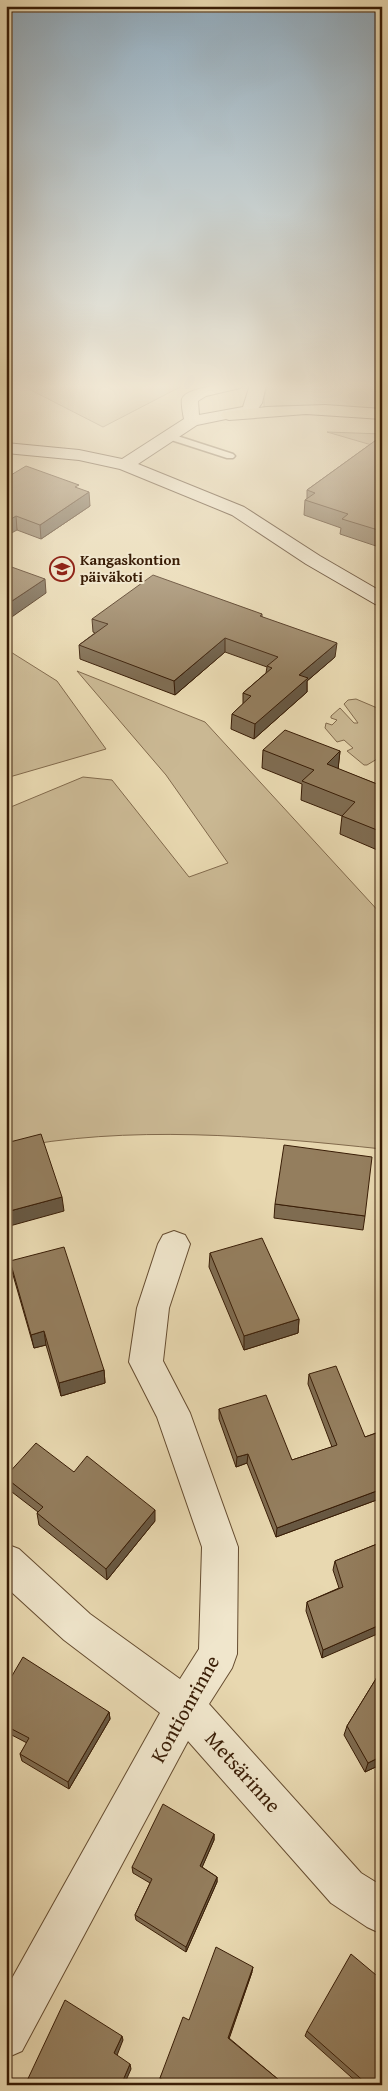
<svg xmlns="http://www.w3.org/2000/svg" width="388" height="2091" font-family="'Gentium Book Plus',serif">
<style>
.green{fill:#cab893;stroke:#826a4c}
.lines{fill:none;stroke-linecap:round;stroke-linejoin:round}
.lane-casing{stroke:#654c30;stroke-width:3}
.street-casing{stroke:#654c30;stroke-width:2}
.secondary-casing{stroke:#391d06;stroke-width:2}
.highway-casing{stroke:#391d06;stroke-width:2}
.lane{fill:#f0e6cc;fill-rule:evenodd}
.street{fill:#f0e6cc;fill-rule:evenodd}
.secondary{fill:#f0e6cc;fill-rule:evenodd}
.highway{fill:#e8d8b0;fill-rule:evenodd}
.wall{fill:#7f6c51;stroke:#391d06}
.shaded-wall{fill:#685842;stroke:#391d06}
.building{fill:#947e5e;stroke:#391d06}
.labels{text-anchor:middle;stroke-width:4;stroke-linejoin:round;paint-order:stroke}
.far-poi-label{font-size:15px;font-weight:bold;fill:#391d06;stroke:#f0e6cc;text-anchor:start}
.near-street-label{font-size:21px;fill:#391d06;stroke:#f0e6cc}
</style>
<rect width="100%" height="100%" fill="#e8d8b0"/>
<filter id="stains"><feTurbulence type="fractalNoise" baseFrequency=".004" numOctaves="4"/><feColorMatrix values="0 0 0 0 .2 0 0 0 0 .09 0 0 0 0 .02 0 0 0 .5 -.17"/></filter>
<radialGradient id="worn" r=".72"><stop offset=".6" stop-color="#630" stop-opacity="0"/><stop offset="1" stop-color="#630" stop-opacity=".3"/></radialGradient>
<path class="green" d="M21,385H184L103,427Z
M268,385H382V411C343,408 303,403 264,407V397Z
M327,432L382,434V448Z
M6,649L57,681L106,749L6,778Z
M77,671L205,722L382,915V1149C261,1136 127,1124 6,1149V809L83,777L112,780L189,877L228,863L166,775Z
M356,699L382,710V756L367,765H364L347,751L353,748L344,740L337,742L325,728L326,723L332,725L337,720L331,718V716L340,708L354,723H358L344,704L348,700Z"/>
<g class="lines">
<defs>
<path id="lane" d="M168,433L233,454L235,456L233,458H227L165,438L163,436Z"/>
<path id="street" d="M174,1231L185,1235L190,1244L169,1308L163,1361L190,1413L238,1547L237,1654L232,1668L209,1704L361,1873L382,1886V1934L367,1927L331,1903L188,1741L22,2051L6,2058V1989L160,1713L64,1640L6,1587V1544L19,1549L90,1614L180,1679L199,1649L202,1547L157,1417L129,1362L137,1308L158,1244L163,1235Z"/>
<path id="secondary" d="M216,385H243L240,388L206,396L198,401L199,415L243,407L250,385H266L262,403L255,413L197,425L138,464L244,507L320,556L382,592V606L375,604L306,564L232,515L120,469L79,460L6,453V443L79,450L122,459L184,419C183,414 181,404 182,399C185,390 209,387 216,385Z"/>
<path id="highway" d="M325,405L382,409V419L306,414L229,420L223,418L221,415L223,412L267,407Z"/>
</defs>
<use href="#lane" class="lane-casing"/>
<use href="#street" class="street-casing"/>
<use href="#secondary" class="secondary-casing"/>
<use href="#highway" class="highway-casing"/>
<use href="#lane" class="lane"/>
<use href="#street" class="street"/>
<use href="#secondary" class="secondary"/>
<use href="#highway" class="highway"/>
</g>
<path class="wall" d="M379,438L382,541L376,546L340,534L341,528L304,515L305,500L307,499V490Z
M6,478L79,489L90,506L41,539L17,530Z
M262,614V617L335,657L307,681V692L254,739L231,729L232,714L243,704V693L266,673L267,667L225,652L175,695L80,659L79,645L95,633L93,632L92,619Z
M381,676H382V693L379,692Z
M263,750L340,751L338,769L382,786V852L340,834L342,816L301,800L302,784L262,768Z
M275,1204L365,1216L363,1230L274,1218Z
M210,1253L299,1319L298,1333L244,1350L209,1267Z
M10,1261L104,1370L105,1383L61,1396L46,1345L34,1348L13,1275Z
M309,1374L365,1437L382,1431V1498L276,1537L247,1463L236,1467L219,1419V1409L292,1460L332,1447L308,1384Z
M74,1472L155,1521L107,1580L39,1525L37,1513L38,1512L8,1489L6,1483V1476Z
M382,1542L322,1658L306,1611L307,1602L339,1588L333,1570L335,1561Z
M382,1669V1764L365,1772L344,1735L347,1726Z
M6,1686L109,1712L110,1719L69,1789L22,1761L20,1754L27,1743L6,1732Z
M214,1834V1840L202,1867L217,1877V1882L186,1952L136,1920L135,1915L150,1883L133,1873L132,1867Z
M252,1972L229,2038L285,2085H168L161,2081L160,2078L189,2020Z
M307,2031L381,2085H360L305,2036Z"/>
<path class="shaded-wall" d="M89,492L90,506L41,539L40,525Z
M16,516L17,530L6,536V522Z
M382,527V541L376,546L378,530Z
M45,579L46,593L6,621V605Z
M225,638V652L175,695L174,681Z
M337,643L335,657L307,681V692L254,739L255,724L299,675Z
M340,751L338,770L327,764Z
M62,1197L64,1211L6,1227V1212Z
M299,1319L298,1333L244,1350V1336Z
M44,1331L46,1345L34,1348L31,1335Z
M104,1370L105,1383L61,1396L59,1383Z
M248,1454L247,1463L236,1467L237,1457Z
M382,1489V1498L276,1537L277,1528Z
M155,1510V1521L107,1580L106,1569Z
M382,1624V1632L322,1658L323,1650Z
M109,1712L110,1719L69,1789L68,1782Z
M382,1756V1764L365,1772L368,1763Z
M214,1834V1840L200,1872V1866Z
M217,1877V1882L186,1952V1947Z
M253,1967L252,1972L228,2042V2038Z
M122,2036L123,2040L116,2058L114,2053Z
M130,2064L131,2069L124,2085H121Z"/>
<path class="building" d="M379,438L382,439V527L378,530L342,519L348,514L305,500L315,493L307,490Z
M26,466L79,485L75,487L89,492L40,525L16,516L6,522V478Z
M6,565L45,579L6,605Z
M153,575L262,614L260,616L337,643L299,675L308,678L255,724L232,714L251,696L243,693L272,668L267,666L278,657L225,638L174,681L79,645L108,624L92,619Z
M285,730L340,751L327,764L382,786V832L342,816L355,802L302,781L314,770L263,750Z
M41,1134L62,1197L6,1212V1143Z
M284,1145L372,1157L365,1216L275,1204Z
M262,1238L299,1319L244,1336L210,1253Z
M64,1247L104,1370L59,1383L44,1331L31,1335L10,1261Z
M336,1366L365,1437L382,1431V1489L277,1528L248,1454L237,1457L219,1409L266,1395L292,1460L337,1445L309,1374Z
M36,1443L74,1472L87,1456L155,1510L106,1569L37,1513L43,1507L6,1478V1476Z
M382,1542V1624L323,1650L307,1602L343,1587L335,1561Z
M23,1657L109,1712L68,1782L20,1754L29,1738L6,1726V1686Z
M382,1669V1756L368,1763L347,1726Z
M163,1804L214,1834L200,1866L217,1877L186,1947L135,1915L152,1879L132,1867Z
M216,1947L253,1967L228,2038L285,2085H172L160,2078L183,2017L189,2020Z
M351,1954L382,1980V2083L381,2085H368L307,2031Z
M65,2000L122,2036L114,2053L130,2064L121,2085H25Z"/>
<linearGradient id="sky" x2="0" y2="1"><stop stop-color="#90a9ba"/><stop offset="0.57" stop-color="#f5eddb"/><stop offset="1" stop-color="#f5eddb" stop-opacity="0"/></linearGradient>
<rect width="388" height="677" fill="url(#sky)"/>
<defs>
<symbol id="school-ring" viewBox="-11 -11 22 22"><circle r="9.5" fill="#f0e6cc" stroke="#8f2418" stroke-width="1.5"/><path d="M0-5L7-2L0 1L-7-2ZM-4 1L0 2.5L4 1V4Q0 6-4 4Z" fill="#8f2418"/></symbol>
</defs>
<g fill-rule="evenodd">
<use href="#school-ring" x="48" y="555" width="28" height="28"/>
</g>
<g class="labels">
<g class="far-poi-label">
<text x="80" y="565">Kangaskontion<tspan x="80" dy="17">päiväkoti</tspan></text>
</g>
<g class="near-street-label">
<text transform="translate(185 1709) rotate(-61)" y="7">Kontionrinne</text>
<text transform="translate(243 1772) rotate(48)" y="7">Metsärinne</text>
</g>
</g>
<rect width="388" height="2091" fill="none" stroke="#e8d8b0" stroke-width="25"/>
<rect x="8" y="8" width="373" height="2076" fill="none" stroke="#391d06" stroke-width="2.5"/>
<rect x="12" y="12" width="363" height="2066" fill="none" stroke="#391d06"/>
<rect width="100%" height="100%" filter="url(#stains)"/>
<rect width="100%" height="100%" fill="url(#worn)"/>
</svg>
